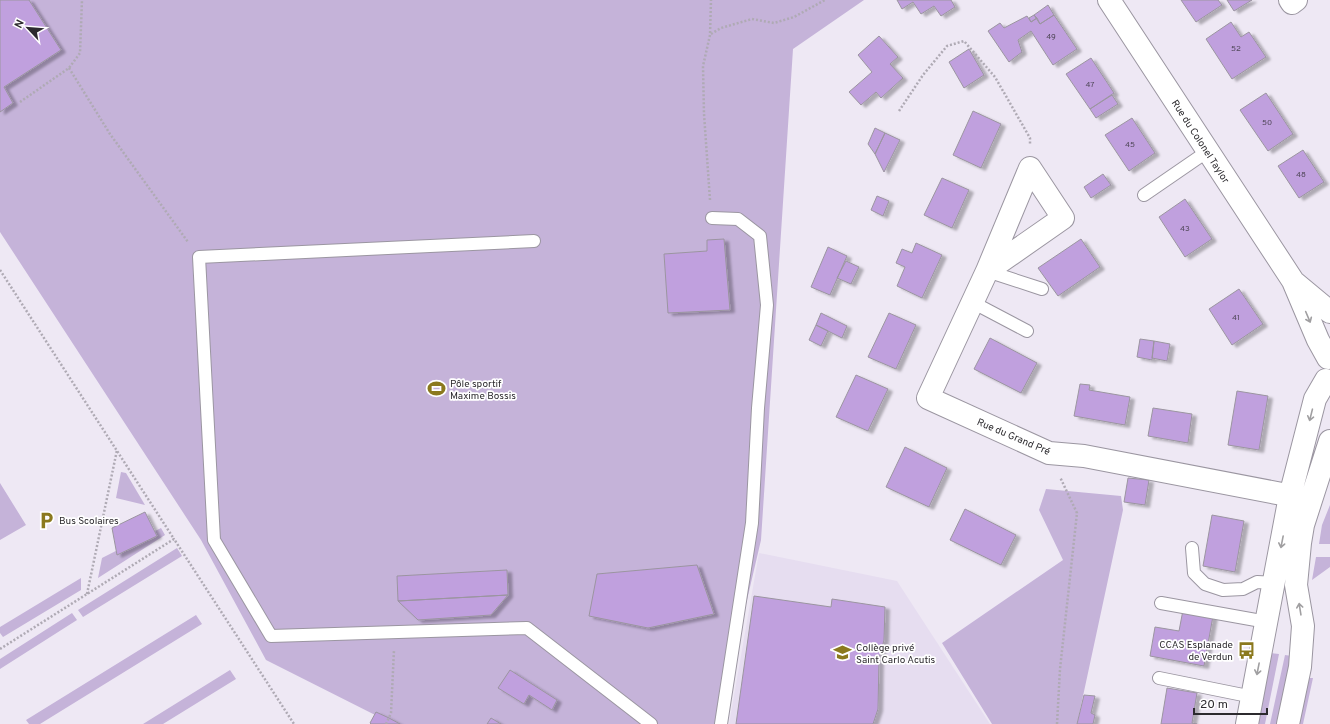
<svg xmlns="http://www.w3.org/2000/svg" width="1330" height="724" font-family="Overpass,sans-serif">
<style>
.built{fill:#e6ddf0}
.green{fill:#c5b3d9}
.building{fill:#c0a0de;stroke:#9b95a0;filter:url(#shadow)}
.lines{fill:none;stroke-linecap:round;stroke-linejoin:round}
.lane-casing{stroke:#9b96a1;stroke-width:14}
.street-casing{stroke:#9b96a1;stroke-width:24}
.secondary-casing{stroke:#9b96a1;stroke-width:24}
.path{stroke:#afaab4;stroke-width:2.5;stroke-dasharray:2 2;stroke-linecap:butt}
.lane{stroke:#fff;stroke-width:12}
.street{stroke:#fff;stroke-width:22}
.secondary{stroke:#fff;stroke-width:22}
.oneway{stroke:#a09fa1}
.labels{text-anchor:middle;stroke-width:3.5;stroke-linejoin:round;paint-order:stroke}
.number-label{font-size:8px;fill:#51485a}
.street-label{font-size:10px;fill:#2c2a2e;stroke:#fff}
.poi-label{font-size:10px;fill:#2c2a2e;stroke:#fff;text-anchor:start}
</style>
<defs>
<filter id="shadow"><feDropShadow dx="4.5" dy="2.5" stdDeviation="1" flood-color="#0004"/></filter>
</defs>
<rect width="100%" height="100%" fill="#eee8f4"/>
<path class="built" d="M759,553L897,581L990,724H729Z"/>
<path class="green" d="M0,0H864L793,49L761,540L718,724H393L266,660L201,540L0,232Z
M121,472L126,473L145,505L116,498Z
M0,483L26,525L0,540Z
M1046,489L1121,496L1123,510L1077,724H992L942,643L1063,560L1039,510Z
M1330,505V544H1319L1322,525Z
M161,528L165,535L98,578L102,558Z
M177,548L182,556L83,617L78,610Z
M1316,557H1330V567L1312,580Z
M81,578V590L3,637L0,633V627Z
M72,613L77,620L0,669V659Z
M196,615L202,624L40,724H29L26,720Z
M1270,653L1279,654L1265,724H1256Z
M1285,655L1292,656L1278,724H1270Z
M230,670L236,679L163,724H143Z
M1305,678H1313L1303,724H1296Z"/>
<path class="building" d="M0,0H29L61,50L4,87L13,103L0,112Z
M897,0H951L955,7L941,16L934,6L921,14L913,2L902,9Z
M1181,0H1218L1222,5L1196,22Z
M1227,0H1252L1234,11Z
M1048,5L1054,15L1040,24L1034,15Z
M1034,15L1037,18L1031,22L1029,18Z
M1054,15L1077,49L1053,65L1031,31L1018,40L1022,52L1009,62L988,31L1000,23L1004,28L1027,16L1031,22L1037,18L1040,24Z
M1231,22L1241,37L1249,32L1266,57L1232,79L1206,39Z
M879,36L898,57L890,64L903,78L881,98L876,92L861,105L849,92L872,72L858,55Z
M969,49L984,75L964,88L949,62Z
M1091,58L1114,93L1090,109L1066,74Z
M1266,93L1293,134L1268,151L1240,110Z
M1112,95L1118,104L1096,118L1090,109Z
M973,111L1001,124L981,168L953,155Z
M1132,118L1155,153L1129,171L1105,135Z
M875,128L885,133L875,154L868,144Z
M885,133L900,140L884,172L875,154Z
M1303,150L1324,182L1299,198L1278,166Z
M1103,174L1111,185L1091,198L1084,187Z
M942,178L969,190L952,228L924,215Z
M877,196L889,201L883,216L871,210Z
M1185,199L1212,239L1185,257L1159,217Z
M724,239L730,310L668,313L664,254L707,251V240Z
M1081,239L1100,267L1058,296L1038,268Z
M916,243L942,255L922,298L897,286L905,267L896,263L902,249L912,253Z
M828,247L847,256L830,295L811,287Z
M846,261L859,267L851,284L837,278Z
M1239,289L1263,324L1232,345L1209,309Z
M821,313L847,326L842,338L816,325Z
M889,313L916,325L896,369L868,357Z
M816,325L828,331L821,346L809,340Z
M990,338L1037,363L1021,393L974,369Z
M1140,339L1154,341L1152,360L1137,357Z
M1154,341L1170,344L1167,361L1152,358Z
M856,375L888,389L868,431L836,417Z
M1080,384L1090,385L1089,390L1130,397L1125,425L1074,416Z
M1237,391L1268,396L1259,450L1228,445Z
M1153,408L1192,414L1188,443L1148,436Z
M905,447L947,468L929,507L886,487Z
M1128,478L1149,480L1145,505L1124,502Z
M965,509L1016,535L1001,565L950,540Z
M145,512L157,536L117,555L112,528Z
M1212,515L1244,521L1235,572L1203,566Z
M697,565L714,614L648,628L589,616L597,574Z
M507,570L508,595L398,601L397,576Z
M508,595L491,615L418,620L398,601Z
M754,596L831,607L832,599L885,607L884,640L879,659L878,709L873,724H736Z
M1183,610L1213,616L1204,666L1150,656L1155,627L1179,631Z
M510,670L557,700L552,710L529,695L524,704L498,688Z
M1167,688L1197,693L1192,723L1197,724H1161Z
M1084,695L1095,696L1091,713L1095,715L1093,724H1077Z
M376,712L389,718L400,724H371L370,723Z
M491,718L501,724H487Z"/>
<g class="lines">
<defs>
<path id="lane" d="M1144,195L1208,151
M712,218L738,219L760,236L767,305L758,408L752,523L721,724
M534,241L199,257L214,540L271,636L527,628L651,724
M987,271L1042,289
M972,302L1027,331
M1192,548L1194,573L1205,584L1223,590L1243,589L1257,582L1274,583
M1161,603L1267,622
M1159,678L1253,697"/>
<path id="street" d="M1290,0L1292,3L1296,0
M987,271L1063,218L1030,168L987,271L928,398L1049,453L1084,456L1282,494L1307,501"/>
<path id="secondary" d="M1109,0L1293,281L1318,340L1328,358
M1295,283L1330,312
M1247,724L1290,496L1315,399L1326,380
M1288,724L1300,667L1303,626L1296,585L1300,543L1303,525L1330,441"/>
</defs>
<use href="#lane" class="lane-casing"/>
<use href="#street" class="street-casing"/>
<use href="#secondary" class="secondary-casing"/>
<path class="path" d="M711,34L721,28L752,19L774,23L794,17L825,0
M69,68L110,134L188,242
M20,102L69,68L80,53L82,0
M899,111L923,75L947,46L964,41L995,77L1030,138V145
M710,200L704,114L703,66L710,35L711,0
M0,270L174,539
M87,594L117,450
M0,649L174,539L294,724
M386,724L391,713L394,650
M1057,724L1060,669L1077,513L1060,477"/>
<use href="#lane" class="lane"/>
<use href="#street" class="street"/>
<use href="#secondary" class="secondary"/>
</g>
<defs><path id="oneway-shaft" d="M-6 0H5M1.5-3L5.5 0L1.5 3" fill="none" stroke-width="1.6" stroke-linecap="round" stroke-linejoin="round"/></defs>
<g class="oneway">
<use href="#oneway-shaft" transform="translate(1308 317) rotate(67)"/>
<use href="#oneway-shaft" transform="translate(1311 415) rotate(104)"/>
<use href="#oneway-shaft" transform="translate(1282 542) rotate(101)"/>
<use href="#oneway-shaft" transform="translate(1300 609) rotate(-99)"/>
<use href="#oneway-shaft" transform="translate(1258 669) rotate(101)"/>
</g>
<defs>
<symbol id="stadium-bare" viewBox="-9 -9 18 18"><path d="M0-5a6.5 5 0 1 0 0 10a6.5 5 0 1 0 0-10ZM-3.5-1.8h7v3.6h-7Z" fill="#8b791e" stroke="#fff" stroke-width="2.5" paint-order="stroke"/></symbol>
<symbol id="parking-bare" viewBox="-9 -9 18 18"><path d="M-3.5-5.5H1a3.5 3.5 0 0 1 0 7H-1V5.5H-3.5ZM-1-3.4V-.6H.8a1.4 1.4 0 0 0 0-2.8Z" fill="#8b791e" stroke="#fff" stroke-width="2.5" paint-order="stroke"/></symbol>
<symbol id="bus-bare" viewBox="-9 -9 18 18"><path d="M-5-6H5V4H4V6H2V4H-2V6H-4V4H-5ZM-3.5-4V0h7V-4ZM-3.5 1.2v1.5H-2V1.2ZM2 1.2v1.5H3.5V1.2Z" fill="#8b791e" stroke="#fff" stroke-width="2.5" paint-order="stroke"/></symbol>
<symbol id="school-bare" viewBox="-9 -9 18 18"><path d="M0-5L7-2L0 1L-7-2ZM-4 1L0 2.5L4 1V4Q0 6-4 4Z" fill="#8b791e" stroke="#fff" stroke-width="2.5" paint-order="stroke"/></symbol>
</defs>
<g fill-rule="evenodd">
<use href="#stadium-bare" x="424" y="376" width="25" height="25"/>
<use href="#parking-bare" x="34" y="508" width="25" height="25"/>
<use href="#bus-bare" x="1234" y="638" width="25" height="25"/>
<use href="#school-bare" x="830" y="640" width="25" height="25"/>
</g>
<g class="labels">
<g class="number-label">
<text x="1051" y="39">49</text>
<text x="1236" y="51">52</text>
<text x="1090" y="87">47</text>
<text x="1267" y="125">50</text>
<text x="1130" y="147">45</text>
<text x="1301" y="177">48</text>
<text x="1185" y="231">43</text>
<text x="1236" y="320">41</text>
</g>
<g class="street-label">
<text transform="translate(1201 141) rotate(57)" y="4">Rue du Colonel Taylor</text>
<text transform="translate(1014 436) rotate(23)" y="4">Rue du Grand Pré</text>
</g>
<g class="poi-label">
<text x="450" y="387">Pôle sportif<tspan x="450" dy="12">Maxime Bossis</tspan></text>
<text x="59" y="524">Bus Scolaires</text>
<text x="1233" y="648" text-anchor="end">CCAS Esplanade<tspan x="1233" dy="12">de Verdun</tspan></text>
<text x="856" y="651">Collège privé<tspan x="856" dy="12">Saint Carlo Acutis</tspan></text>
</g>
</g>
<g transform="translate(28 28) rotate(296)" stroke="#ffffff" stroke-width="3" paint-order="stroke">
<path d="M0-3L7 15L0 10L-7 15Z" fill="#2c2a2e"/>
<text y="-6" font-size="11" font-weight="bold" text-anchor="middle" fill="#2c2a2e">N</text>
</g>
<path d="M1194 708v6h73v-6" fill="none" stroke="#2c2a2e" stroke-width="2"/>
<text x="1200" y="708" font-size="12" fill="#2c2a2e" stroke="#ffffff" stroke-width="3" paint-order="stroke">20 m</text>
</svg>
